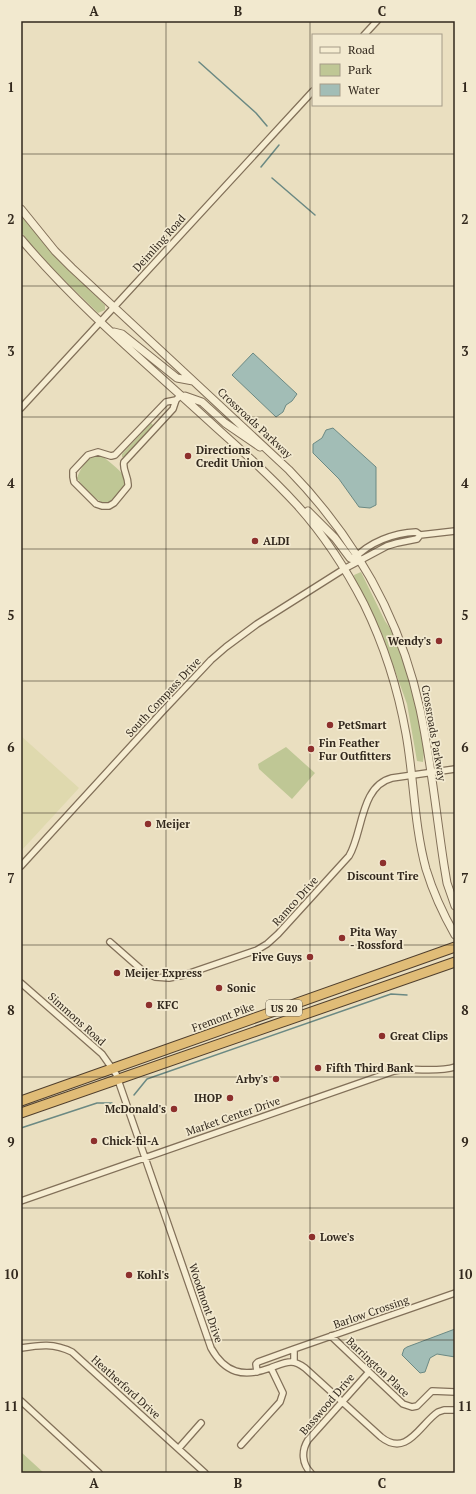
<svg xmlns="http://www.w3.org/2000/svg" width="476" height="1494" font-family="'PT Serif',serif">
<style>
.farmland{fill:#dfd9ae}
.green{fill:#bfc795}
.water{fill:#a2bdb6;stroke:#6b8983}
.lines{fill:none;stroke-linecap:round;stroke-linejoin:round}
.stream{stroke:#6b8983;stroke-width:1.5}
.minor-casing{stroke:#827059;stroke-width:8}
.tertiary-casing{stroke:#827059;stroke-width:9}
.trunk-casing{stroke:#503f2d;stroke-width:11}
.minor{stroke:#f6edd2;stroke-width:5.5}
.tertiary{stroke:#f6edd2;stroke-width:7}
.trunk{stroke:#e0bc77;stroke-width:9}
.grid{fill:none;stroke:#32281d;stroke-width:1;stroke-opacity:0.55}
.poi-dot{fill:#8d302d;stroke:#f2e9cf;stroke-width:1.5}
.labels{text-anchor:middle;stroke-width:3.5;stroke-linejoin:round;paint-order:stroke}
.shield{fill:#f2e9cf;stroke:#6c6252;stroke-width:1}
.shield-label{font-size:10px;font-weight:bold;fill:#32281d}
.street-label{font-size:11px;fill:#32281d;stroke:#f2e9cf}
.poi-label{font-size:11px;font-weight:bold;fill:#32281d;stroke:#f2e9cf;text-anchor:start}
.neatline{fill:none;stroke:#32281d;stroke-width:1.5}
.grid-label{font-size:13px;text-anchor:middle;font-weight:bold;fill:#32281d}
</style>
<rect width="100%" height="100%" fill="#eadfc0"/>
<path class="farmland" d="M21,736L79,788L21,851Z"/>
<path class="green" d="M21,215L61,263L105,305V310L98,313L54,270L29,242L21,232Z
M151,423L154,426L125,457H122V454Z
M98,454L102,456C108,461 122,471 125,478C126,481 126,485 125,487C122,492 110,503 105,503C97,502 81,485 77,478C81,467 87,458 98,454Z
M361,572L385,621L394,634L411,685L419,724L424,752L423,762L417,761L407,704L381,632L355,581L354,575Z
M286,747L315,773L292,799L259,769L258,764Z
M21,1452L44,1473H21Z"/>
<path class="water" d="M253,353L297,394L292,401L286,405L283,412L276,417L232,375Z
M333,428L376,467V505L370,508L359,507L339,479L313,453V444L322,438L326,430Z
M455,1329V1357L437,1354L430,1358L425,1372L420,1373L402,1355L404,1349L407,1347Z"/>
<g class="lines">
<path class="stream" d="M199,62L256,113L267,126
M261,167L279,145
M272,178L315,215
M134,1095L147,1079L391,994L407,995
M21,1128L97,1103H112"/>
<defs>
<path id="minor" d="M364,35L377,21
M176,400L166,402L115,455L111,456L98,452L88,455L73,471V477L74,482L96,504L102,506H109L114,503L128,486C129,477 122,470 124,462L173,409L176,400L181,395
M21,408L313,91
M354,559C369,542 394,533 416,532L420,535
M21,866L162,712L211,660L226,647L257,624L344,569L387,546L397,543L417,539L420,535L455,531
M110,942L143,971L155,977L169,978L184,975L257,950L267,944L278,934L349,856C363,833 360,786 392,778L455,769
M21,983L102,1054L116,1074L211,1348C225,1373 243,1378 270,1368C276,1366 284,1362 291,1362C296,1362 301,1365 305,1368L381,1437C407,1458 420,1424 438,1412L444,1410H455
M21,1201L394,1071C414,1067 436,1073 455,1067
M331,1336L403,1404L412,1407L417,1406L432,1391L455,1392
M21,1348C40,1345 54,1343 72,1352L205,1473
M294,1362V1349L455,1293
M257,1372L256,1364L258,1362L294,1349
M21,1401L99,1473
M241,1445L280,1402L283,1393L271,1368
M179,1448L201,1423
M311,1473C302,1464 301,1451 308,1440L369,1372"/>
<path id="tertiary" d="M21,209L55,251L72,268L289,470C354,537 400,617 420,709C431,760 436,813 444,865L447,883L455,906
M21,239C80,309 153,369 220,431C247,455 273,479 297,505C324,535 346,569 364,604C384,645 398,689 406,734C414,778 414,825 426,869C433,892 443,914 455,935
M114,332L122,334L177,378L193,381
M185,396L202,402L225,423L260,447
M308,511L335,538L350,558L361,561"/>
<path id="trunk" d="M21,1101L455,947
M21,1113L455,962"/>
</defs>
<use href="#minor" class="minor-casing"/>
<use href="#tertiary" class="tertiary-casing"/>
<use href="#trunk" class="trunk-casing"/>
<use href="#minor" class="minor"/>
<use href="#tertiary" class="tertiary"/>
<use href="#trunk" class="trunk"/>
</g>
<path class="grid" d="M166,21V1473M310,21V1473M21,154H455M21,286H455M21,417H455M21,549H455M21,681H455M21,813H455M21,945H455M21,1077H455M21,1208H455M21,1340H455"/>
<g class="poi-dot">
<circle cx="188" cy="456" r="4"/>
<circle cx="255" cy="541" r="4"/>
<circle cx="439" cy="641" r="4"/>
<circle cx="330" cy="725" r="4"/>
<circle cx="311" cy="749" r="4"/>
<circle cx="148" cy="824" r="4"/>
<circle cx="383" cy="863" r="4"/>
<circle cx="342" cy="938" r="4"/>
<circle cx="310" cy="957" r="4"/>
<circle cx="117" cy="973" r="4"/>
<circle cx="219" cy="988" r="4"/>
<circle cx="149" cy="1005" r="4"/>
<circle cx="382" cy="1036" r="4"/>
<circle cx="318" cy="1068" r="4"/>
<circle cx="276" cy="1079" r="4"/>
<circle cx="230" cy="1098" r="4"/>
<circle cx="174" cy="1109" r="4"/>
<circle cx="94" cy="1141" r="4"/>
<circle cx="312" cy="1237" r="4"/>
<circle cx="129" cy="1275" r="4"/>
</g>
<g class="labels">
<rect class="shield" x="266" y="1000" width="36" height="16" rx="3"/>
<g class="shield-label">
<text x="284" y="1012">US 20</text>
</g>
<g class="street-label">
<text transform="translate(159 243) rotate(-48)" y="4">Deimling Road</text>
<text transform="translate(255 423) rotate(43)" y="4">Crossroads Parkway</text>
<text transform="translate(163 697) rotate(-47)" y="4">South Compass Drive</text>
<text transform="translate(434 733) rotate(80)" y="4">Crossroads Parkway</text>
<text transform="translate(295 901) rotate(-48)" y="4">Ramco Drive</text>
<text transform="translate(223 1017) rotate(-20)" y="4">Fremont Pike</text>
<text transform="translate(77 1019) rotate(42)" y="4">Simmons Road</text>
<text transform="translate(233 1116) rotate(-19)" y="4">Market Center Drive</text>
<text transform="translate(206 1303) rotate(71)" y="4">Woodmont Drive</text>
<text transform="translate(371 1312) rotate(-19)" y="4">Barlow Crossing</text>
<text transform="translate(378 1367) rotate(43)" y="4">Barrington Place</text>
<text transform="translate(126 1387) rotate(42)" y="4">Heatherford Drive</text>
<text transform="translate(327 1404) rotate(-49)" y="4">Basswood Drive</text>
</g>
<g class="poi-label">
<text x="196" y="454">Directions<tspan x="196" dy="13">Credit Union</tspan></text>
<text x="263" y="545">ALDI</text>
<text x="431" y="645" text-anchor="end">Wendy's</text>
<text x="338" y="729">PetSmart</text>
<text x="319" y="747">Fin Feather<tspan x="319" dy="13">Fur Outfitters</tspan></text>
<text x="156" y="828">Meijer</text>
<text x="383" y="880" text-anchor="middle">Discount Tire</text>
<text x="350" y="936">Pita Way<tspan x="350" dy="13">- Rossford</tspan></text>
<text x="302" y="961" text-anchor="end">Five Guys</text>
<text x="125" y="977">Meijer Express</text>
<text x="227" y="992">Sonic</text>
<text x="157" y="1009">KFC</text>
<text x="390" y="1040">Great Clips</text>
<text x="326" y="1072">Fifth Third Bank</text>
<text x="268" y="1083" text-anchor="end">Arby's</text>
<text x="222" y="1102" text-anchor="end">IHOP</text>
<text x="166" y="1113" text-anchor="end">McDonald's</text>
<text x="102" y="1145">Chick-fil-A</text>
<text x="320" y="1241">Lowe's</text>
<text x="137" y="1279">Kohl's</text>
</g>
</g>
<rect width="476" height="1494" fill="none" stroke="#f2e9cf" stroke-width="44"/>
<rect x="312" y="34" width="130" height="72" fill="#f2e9cf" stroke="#a59c88"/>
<rect x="320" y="47" width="20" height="6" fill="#f6edd2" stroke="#a59c88"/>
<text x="348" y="54" font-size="12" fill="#32281d">Road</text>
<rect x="320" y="64" width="20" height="12" fill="#bfc795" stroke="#a59c88"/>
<text x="348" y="74" font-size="12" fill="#32281d">Park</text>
<rect x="320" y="84" width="20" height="12" fill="#a2bdb6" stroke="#a59c88"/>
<text x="348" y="94" font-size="12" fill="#32281d">Water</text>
<rect x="22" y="22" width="432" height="1450" class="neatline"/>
<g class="grid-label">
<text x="94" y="16">A</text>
<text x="238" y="16">B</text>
<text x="382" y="16">C</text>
<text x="11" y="92">1</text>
<text x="465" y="92">1</text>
<text x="11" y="224">2</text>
<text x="465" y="224">2</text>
<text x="11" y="356">3</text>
<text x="465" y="356">3</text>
<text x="11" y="488">4</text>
<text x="465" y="488">4</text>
<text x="11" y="620">5</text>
<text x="465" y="620">5</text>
<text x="11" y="752">6</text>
<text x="465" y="752">6</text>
<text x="11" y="883">7</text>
<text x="465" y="883">7</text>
<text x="11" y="1015">8</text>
<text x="465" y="1015">8</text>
<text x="11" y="1147">9</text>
<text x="465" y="1147">9</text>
<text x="11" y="1279">10</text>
<text x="465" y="1279">10</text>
<text x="11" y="1411">11</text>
<text x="465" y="1411">11</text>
<text x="94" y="1488">A</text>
<text x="238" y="1488">B</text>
<text x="382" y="1488">C</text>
</g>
</svg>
